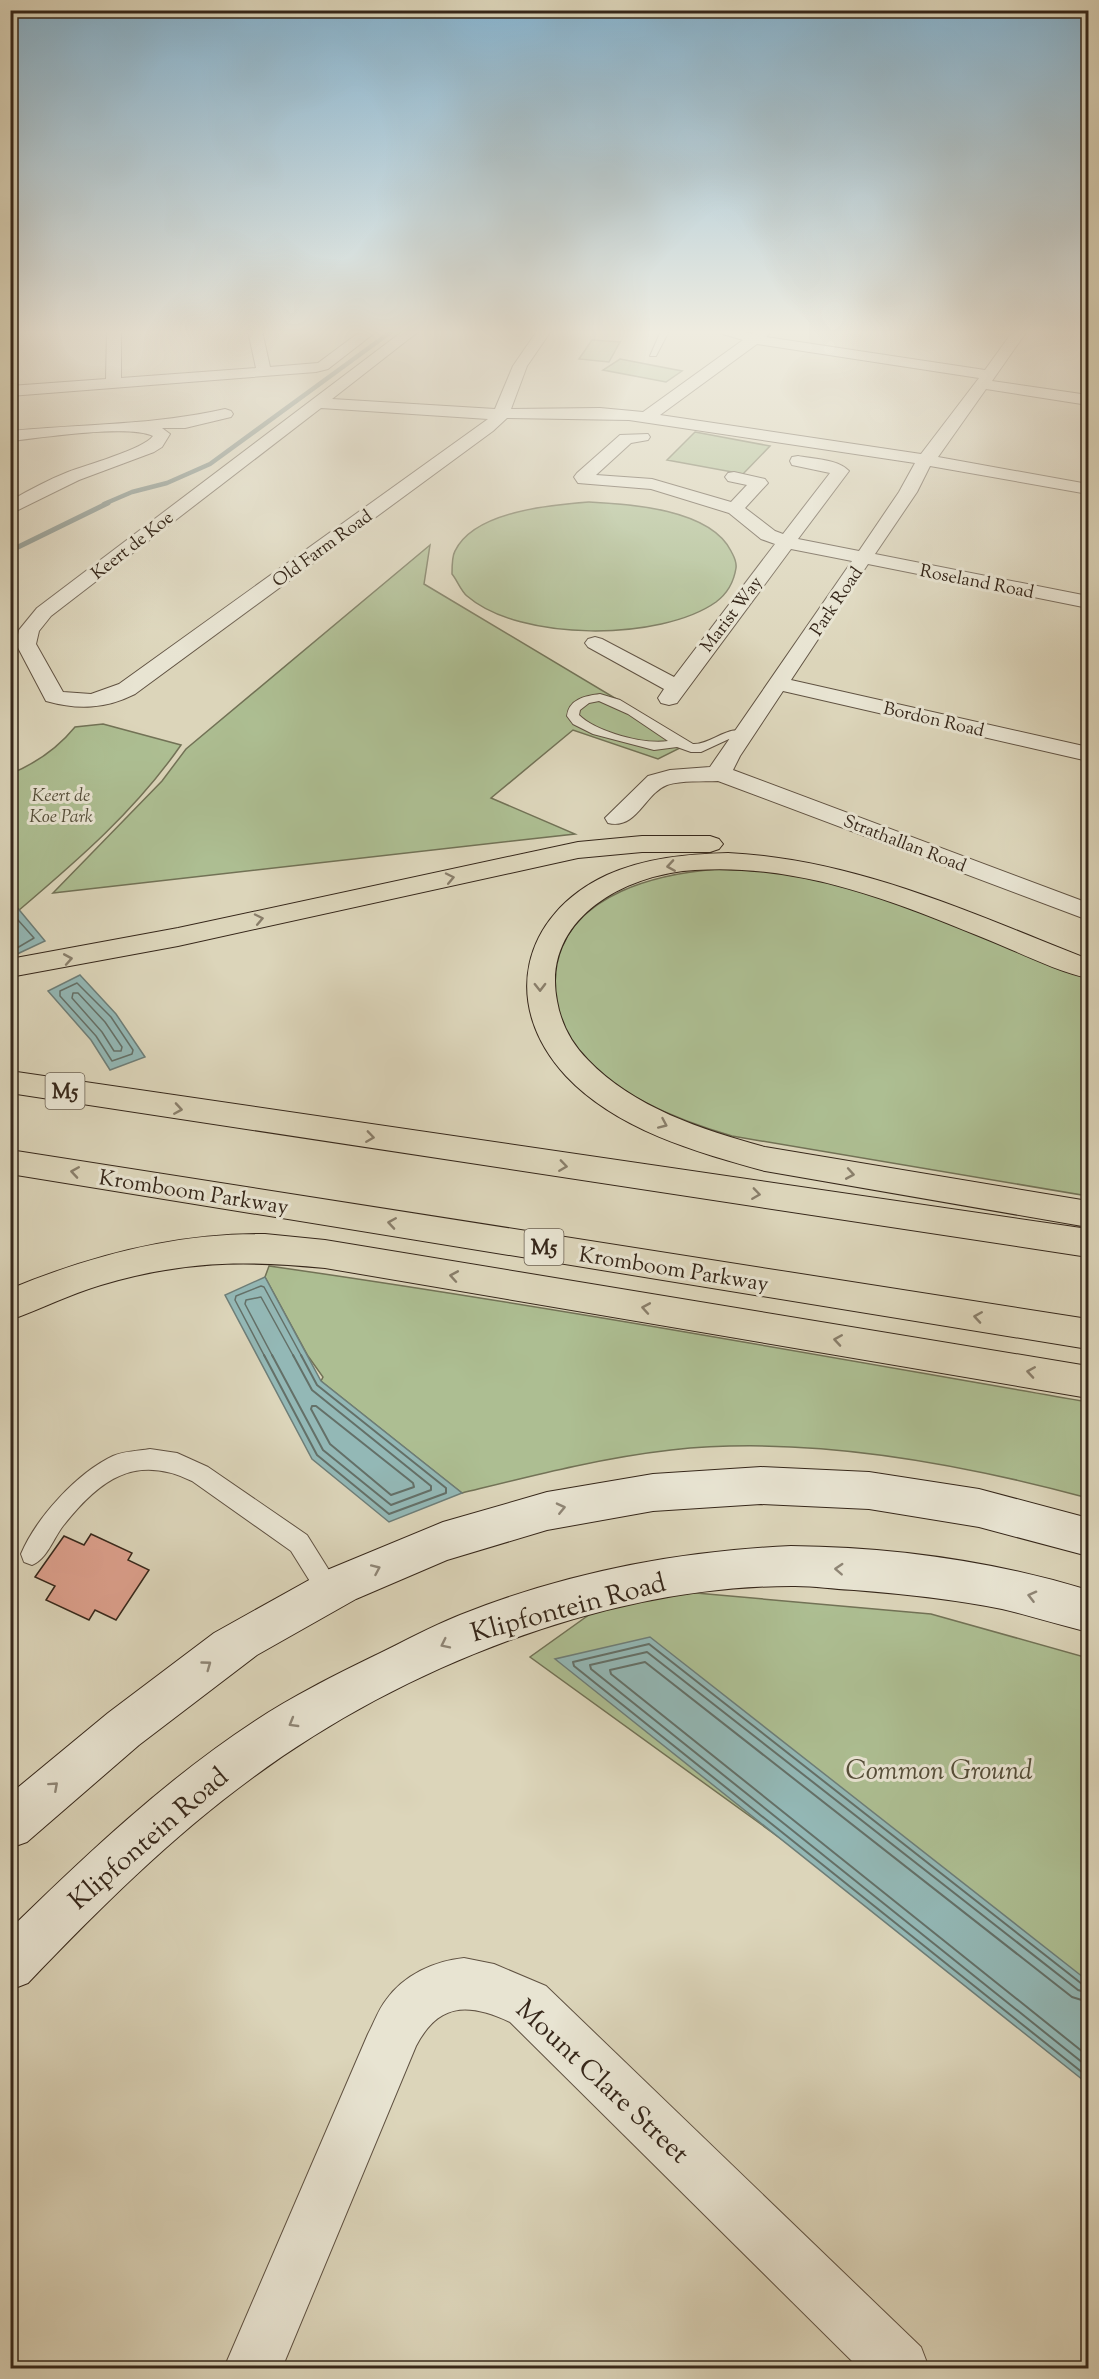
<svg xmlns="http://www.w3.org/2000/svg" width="1099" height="2379" font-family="'Sorts Mill Goudy',serif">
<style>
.green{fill:#adbe92;stroke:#727256;stroke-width:1.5}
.water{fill:#93b8b6;stroke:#6e7e78;stroke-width:1.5}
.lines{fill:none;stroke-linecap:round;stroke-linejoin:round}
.shore-far1{stroke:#647068;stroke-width:1.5}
.shore{stroke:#647068;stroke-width:2}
.stream-far1{stroke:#6e7e78;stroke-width:4.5}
.stream{stroke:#6e7e78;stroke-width:5}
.building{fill:#dda08d;stroke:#36271a;stroke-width:1.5}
.lane-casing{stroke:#605242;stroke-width:2}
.street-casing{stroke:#605242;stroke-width:2}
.secondary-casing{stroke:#36271a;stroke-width:2}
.highway-casing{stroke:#36271a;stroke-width:2}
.lane{fill:#e8e4d2;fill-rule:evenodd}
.street{fill:#e8e4d2;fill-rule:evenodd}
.secondary{fill:#e8e4d2;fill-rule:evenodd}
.highway{fill:#dcd5ba;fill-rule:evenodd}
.oneway{stroke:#897e6a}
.oneway2{stroke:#8f8676}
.labels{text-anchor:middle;stroke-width:6;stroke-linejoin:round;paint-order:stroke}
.far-street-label{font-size:18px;fill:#36271a;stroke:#e8e4d2}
.far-park-label{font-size:18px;font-style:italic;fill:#544d38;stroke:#e8e4d2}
.shield{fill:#e8e4d2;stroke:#6b6051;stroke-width:1.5}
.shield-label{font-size:21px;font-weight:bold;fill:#36271a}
.street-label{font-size:22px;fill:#36271a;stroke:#e8e4d2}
.near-street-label{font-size:27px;fill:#36271a;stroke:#e8e4d2}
.near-park-label{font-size:27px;font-style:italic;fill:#544d38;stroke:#e8e4d2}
</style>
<rect width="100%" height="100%" fill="#dcd5ba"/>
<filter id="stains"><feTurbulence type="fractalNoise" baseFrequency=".00333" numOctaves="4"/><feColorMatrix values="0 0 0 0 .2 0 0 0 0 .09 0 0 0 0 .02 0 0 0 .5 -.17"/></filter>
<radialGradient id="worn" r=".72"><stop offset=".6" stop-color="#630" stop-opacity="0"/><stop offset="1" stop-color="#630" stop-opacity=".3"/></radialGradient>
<path class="green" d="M592,340L620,342L609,362L579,359Z
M620,359L682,371L666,382L603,370Z
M695,432L770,446L743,474L667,460Z
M589,502C630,504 710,509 731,551C734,557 737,561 736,568C734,581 728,593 716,602C661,641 520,642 467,596C461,591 457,580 452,574C452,567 452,556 455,551C474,511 551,505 589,502Z
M430,545L424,584L690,743L658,759L573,730L491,798L575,834L53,893L162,781L186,749Z
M103,724L181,745C136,810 78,860 18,911L11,900L10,774C37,763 57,749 75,727Z
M717,869C845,868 972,933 1088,979V1196L732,1136C680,1121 607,1093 575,1046C557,1020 549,992 557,960C575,893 657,874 717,869Z
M269,1266C543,1305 816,1355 1088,1402V1498C959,1463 805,1435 671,1450C600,1458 531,1476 462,1493L321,1381L323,1377L308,1356L265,1277Z
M628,1587L931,1614L1088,1658V2061L530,1657Z"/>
<path class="water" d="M11,900L45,941L15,955L11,951Z
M80,975L116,1014L145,1057L110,1070L91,1040L48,991Z
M265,1277L321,1381L462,1493L389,1522L312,1459L225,1295Z
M650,1637L1088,1981V2084L555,1659Z"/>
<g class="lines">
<path class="shore-far1" d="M10,911L34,938L17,948L10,947
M77,983L111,1017L133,1050L132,1054L112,1061L96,1036L60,996V991Z
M73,993H78L105,1022L122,1047L121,1051H114L102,1032L72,998Z
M265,1357L235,1300L236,1296L261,1286L264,1287L302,1357
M273,1357L245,1304L246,1300L261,1297L294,1357"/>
<path class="shore" d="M264,1355L317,1455L389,1514L446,1493V1488L317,1385L301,1355
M272,1355L323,1450L391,1505L431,1490V1486L312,1390L293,1355
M312,1406H316L413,1483L414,1487L391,1495L330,1444L311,1409Z
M1088,1985L1082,1984L649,1644L573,1662L574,1666L1088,2077
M1088,1993L1078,1990L647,1652L590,1665L591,1669L1088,2067
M1088,2002L1072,1997L645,1662L610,1670L611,1674L1088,2056"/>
<path class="stream-far1" d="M104,504L132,492L167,483L210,464L392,331"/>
<path class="stream" d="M10,551L108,503"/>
</g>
<path class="building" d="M91,1534L132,1553L128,1560L149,1570L116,1620L95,1610L89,1620L46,1600L55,1586L35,1577L64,1536L84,1545Z"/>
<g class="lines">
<defs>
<path id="lane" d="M661,331H669L656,356H650Z
M600,694L620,700L693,744C712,745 732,720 750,735L744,739H729L701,752H691L677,747L654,750L593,734L573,724L567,716C569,699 585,696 600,694ZM599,701L628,714L668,741C645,745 596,732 579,715L580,710L589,703Z
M150,1449L177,1453L208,1467L307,1535L337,1583L340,1591L337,1599L329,1602L321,1599L291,1551L192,1481C135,1453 99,1480 63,1526C53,1539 47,1559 32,1565L24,1562L21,1554C36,1518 77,1473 113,1456C124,1451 138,1451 150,1449Z"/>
<path id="street" d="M107,331H121V378L256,368L248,331H262L270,367L318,363L361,331H377L328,369L316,372L10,396V386L106,379Z
M403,331H419L332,399L495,409L513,366L537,331H551L527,366L511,409L600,408L643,412L743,340L723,334L721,331H742L752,334L756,331H772L766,337L985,370L1013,331H1027L992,381L1088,395V405L986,389L938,457L1088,484V494L930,466L917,492L875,554L1088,596V608L868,564L791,680L1088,747V761L783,691L740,756L733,770L1088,903V920L718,781C703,782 682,780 667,785C644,794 637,830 608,823L605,818L648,776L670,770L710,767L852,561L791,549L677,703L669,705L661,703L658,698L664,689L588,647L585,643L588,639L595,637L602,639L674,677L775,544L761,539L729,513L651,489L578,483L574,477L577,473L620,435L648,434L650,437L648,440L631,443L596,475L652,479L731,502L747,485L728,481L725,477L728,473L734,472L765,479L768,483L745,508L775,531L783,534L830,473L792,465L790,461L792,457L798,456C813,459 838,459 849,471L798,539L859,551L899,492L915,463L629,420L507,418L493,431L135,694C105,709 78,710 46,701L16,644L19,630L37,608ZM757,344L979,378L921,454L660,415ZM321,408L488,419L119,684L91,694L63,692L36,644L39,631L51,616Z
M225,409L231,411L233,414L231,417L185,428H162L170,434L162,447L154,452L79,480L10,514V501C29,490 48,480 68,472C86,465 144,449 153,436C128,424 41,438 10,441V431C82,424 156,425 225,409Z
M464,1958L494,1964L546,1986L921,2347L929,2368H859L510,2022C469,2003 439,2002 416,2046L282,2368H224L368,2034C374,2023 378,2010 386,2000C404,1975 434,1961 464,1958Z"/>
<path id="secondary" d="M761,1467L869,1472L979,1489L1088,1518V1556L979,1527L869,1509L761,1504L653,1511L547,1530L447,1560L356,1599L257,1655L139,1745L27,1842L10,1848V1794L108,1713L214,1633L327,1570L443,1522L547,1492L653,1474Z
M791,1546C891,1547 993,1561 1088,1590V1632C1060,1625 1031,1616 1002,1609C953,1599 904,1594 854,1590C834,1589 815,1586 795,1586C608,1585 401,1668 252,1778C170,1838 98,1910 28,1983L10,1990V1929C87,1854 165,1780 255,1721C293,1696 333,1676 374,1656C403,1642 430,1627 460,1615C565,1573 678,1551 791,1546Z"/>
<path id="highway" d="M642,836H710L719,839L723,844L719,849L710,852H642L578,858L178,946L10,977V959L178,928L578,842Z
M728,853C855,859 971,913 1088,959V978C1056,971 1023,954 991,941C896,902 801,863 695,870C625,874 541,919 557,1001C561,1024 572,1044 588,1060C634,1108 703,1130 765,1147L1088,1201V1227L765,1171C696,1152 617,1130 566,1076C500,1005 521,915 607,875C645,858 687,854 728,853Z
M10,1071L1088,1229V1257L10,1093Z
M10,1150L1088,1319V1349L10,1174Z
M265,1234L325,1240L1088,1366V1398L325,1268C242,1260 182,1261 101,1285C70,1294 41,1309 10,1320V1289C92,1255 176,1233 265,1234Z"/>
</defs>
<use href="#lane" class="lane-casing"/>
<use href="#street" class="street-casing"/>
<use href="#secondary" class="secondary-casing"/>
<use href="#highway" class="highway-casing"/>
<use href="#lane" class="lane"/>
<use href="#street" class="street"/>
<use href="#secondary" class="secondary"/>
<use href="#highway" class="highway"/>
</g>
<defs><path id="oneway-chevron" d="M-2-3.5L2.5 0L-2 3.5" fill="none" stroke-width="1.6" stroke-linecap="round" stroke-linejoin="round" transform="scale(1.5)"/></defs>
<g class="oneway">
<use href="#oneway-chevron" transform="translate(671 866) rotate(171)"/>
<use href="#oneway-chevron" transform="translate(450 878) rotate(-12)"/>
<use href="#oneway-chevron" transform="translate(259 919) rotate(-12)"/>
<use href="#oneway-chevron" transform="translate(68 959) rotate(-10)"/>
<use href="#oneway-chevron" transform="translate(540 987) rotate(89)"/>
<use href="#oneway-chevron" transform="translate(178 1109) rotate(9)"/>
<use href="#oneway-chevron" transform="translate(663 1124) rotate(24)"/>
<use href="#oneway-chevron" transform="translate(370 1137) rotate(8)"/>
<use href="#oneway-chevron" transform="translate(563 1166) rotate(8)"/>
<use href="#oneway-chevron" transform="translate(75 1172) rotate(-171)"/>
<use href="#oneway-chevron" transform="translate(850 1174) rotate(10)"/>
<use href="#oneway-chevron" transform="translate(756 1194) rotate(8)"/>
<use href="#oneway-chevron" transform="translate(392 1223) rotate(-171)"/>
<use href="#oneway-chevron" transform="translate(454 1276) rotate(-170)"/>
<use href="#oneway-chevron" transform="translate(646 1308) rotate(-170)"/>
<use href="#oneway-chevron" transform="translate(978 1317) rotate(-171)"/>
<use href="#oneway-chevron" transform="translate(838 1340) rotate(-171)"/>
<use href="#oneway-chevron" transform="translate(1031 1372) rotate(-171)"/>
</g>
<g class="oneway2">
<use href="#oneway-chevron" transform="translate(561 1508) rotate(-13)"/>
<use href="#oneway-chevron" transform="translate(376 1569) rotate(-24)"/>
<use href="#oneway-chevron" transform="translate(839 1569) rotate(-177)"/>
<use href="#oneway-chevron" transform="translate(1032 1596) rotate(-166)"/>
<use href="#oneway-chevron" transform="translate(445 1644) rotate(154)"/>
<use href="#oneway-chevron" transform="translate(207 1665) rotate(-36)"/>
<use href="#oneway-chevron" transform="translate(293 1723) rotate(150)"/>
<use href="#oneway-chevron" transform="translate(54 1786) rotate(-42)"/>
</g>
<linearGradient id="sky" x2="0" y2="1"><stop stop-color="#86b6d4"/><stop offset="0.5" stop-color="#efece0"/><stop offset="1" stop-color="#efece0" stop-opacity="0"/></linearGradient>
<rect width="1099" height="664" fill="url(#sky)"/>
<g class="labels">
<g class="far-street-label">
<text transform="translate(132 545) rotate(-38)" y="6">Keert de Koe</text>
<text transform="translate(322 548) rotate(-36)" y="6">Old Farm Road</text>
<text transform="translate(977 581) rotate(11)" y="6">Roseland Road</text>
<text transform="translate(836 601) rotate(-56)" y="6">Park Road</text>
<text transform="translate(731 614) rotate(-53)" y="6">Marist Way</text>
<text transform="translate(934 719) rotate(13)" y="6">Bordon Road</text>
<text transform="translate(905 843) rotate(21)" y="6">Strathallan Road</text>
</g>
<g class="far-park-label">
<text x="61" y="801">Keert de<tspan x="61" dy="21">Koe Park</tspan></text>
</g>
<g class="shield">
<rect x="45.5" y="1073" width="39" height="36" rx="4.5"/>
<rect x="524.5" y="1229" width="39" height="36" rx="4.5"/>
</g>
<g class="shield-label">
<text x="65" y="1098">M5</text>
<text x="544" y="1254">M5</text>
</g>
<g class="street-label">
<text transform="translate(194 1191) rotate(9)" y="8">Kromboom Parkway</text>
<text transform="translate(674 1268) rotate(9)" y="8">Kromboom Parkway</text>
</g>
<g class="near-street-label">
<text transform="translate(568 1607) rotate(-15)" y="9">Klipfontein Road</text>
<text transform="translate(148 1838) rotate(-41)" y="9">Klipfontein Road</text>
<text transform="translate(603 2081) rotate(43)" y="9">Mount Clare Street</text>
</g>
<g class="near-park-label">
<text x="939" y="1779">Common Ground</text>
</g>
</g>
<rect width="1099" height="2379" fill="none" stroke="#dcd5ba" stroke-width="36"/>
<rect x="12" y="12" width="1075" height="2355" fill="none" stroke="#36271a" stroke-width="3"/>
<rect x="18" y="18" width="1063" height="2343" fill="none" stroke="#36271a" stroke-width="1.5"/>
<rect width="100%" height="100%" filter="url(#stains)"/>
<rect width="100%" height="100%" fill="url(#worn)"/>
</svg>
